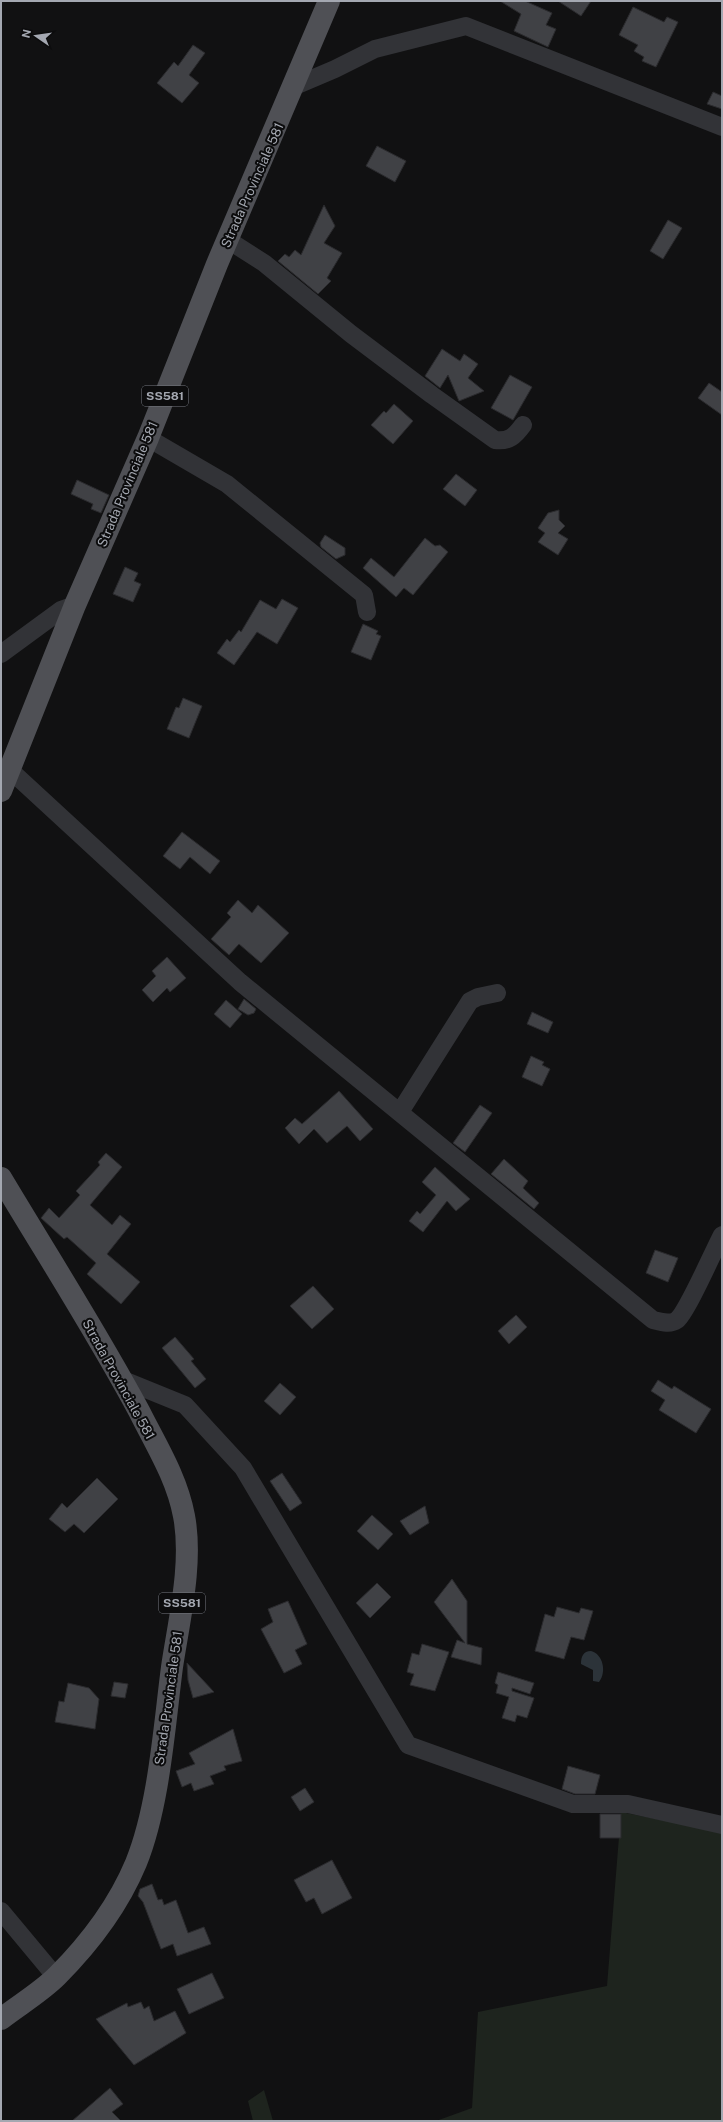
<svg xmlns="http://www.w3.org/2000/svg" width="723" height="2122" font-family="'Public Sans',sans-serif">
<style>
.green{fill:#1e241e}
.water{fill:#2c3339}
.building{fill:#404145;stroke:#2b2b2e}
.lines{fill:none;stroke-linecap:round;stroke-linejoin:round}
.minor{stroke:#323337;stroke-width:18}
.major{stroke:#4f5055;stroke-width:22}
.labels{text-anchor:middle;stroke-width:4;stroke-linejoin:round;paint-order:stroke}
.shield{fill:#0c0c0d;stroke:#767980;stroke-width:1}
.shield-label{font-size:12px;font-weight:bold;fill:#a4a8b1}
.street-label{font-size:13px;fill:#a4a8b1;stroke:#0c0c0d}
</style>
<rect width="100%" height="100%" fill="#111112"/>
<path class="green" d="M621,1812L722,1832V2121H436L472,2108L478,2012L607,1986Z
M264,2090L273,2121H253L248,2101Z"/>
<path class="water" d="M591,1651C603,1654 607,1672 599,1682L593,1681V1670L581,1664C581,1657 583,1651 591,1651Z"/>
<path class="building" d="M500,1H525L552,13L546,25L556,29L548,47L514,31L521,14Z
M558,1H591L581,16Z
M633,7L664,22L667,17L678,22L656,67L642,61L644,57L634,51L638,45L619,35Z
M193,45L205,53L189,75L199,83L182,103L157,83L174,62L178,66Z
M713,92L722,96V109L707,104Z
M377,146L406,161L395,182L366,166Z
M324,205L335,226L324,243L342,253L327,278L331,281L318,294L278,261L285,254L289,257L295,250L301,255Z
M668,220L682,228L663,259L650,251Z
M442,349L460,361L464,354L478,364L468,378L484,391L459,401L448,375L440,388L425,376Z
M510,375L532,387L513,420L491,408Z
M709,383L722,392V415L698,398Z
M394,404L413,421L393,444L371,425L384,411L386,413Z
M456,474L477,490L465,506L443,489Z
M77,480L109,495L101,513L91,509L93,504L71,494Z
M559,510V520L565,526L558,533L568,539L558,555L538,542L545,533L538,528L548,513Z
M325,535L345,548V555L336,559L321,547L320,543Z
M425,538L435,546L440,545L448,552L413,595L404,588L396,597L363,568L371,558L394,577Z
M125,567L138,573L134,581L141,584L133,602L113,594Z
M282,599L298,608L277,644L257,632L234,665L217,653L227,639L230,642L239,630L241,632L260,600L276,609Z
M363,624L378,631L376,634L381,636L371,660L351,652Z
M183,698L202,706L189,738L167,729L176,707L179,708Z
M182,832L220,861L210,874L190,857L180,869L163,856Z
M238,900L252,913L258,905L289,933L261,963L239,944L229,955L211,939L231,917L227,913Z
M167,957L186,978L170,992L167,988L153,1002L142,990L156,976L152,971Z
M244,999L256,1009L254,1013L248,1015L238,1009Z
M226,1000L242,1014L230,1028L214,1014Z
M532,1012L553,1022L548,1033L527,1024Z
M531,1056L544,1062L542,1065L550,1069L542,1086L522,1077Z
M339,1091L373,1129L360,1141L347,1126L327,1143L314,1129L299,1144L285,1128L295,1118L302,1124Z
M480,1105L492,1113L465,1152L453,1143Z
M106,1153L122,1167L90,1205L112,1225L120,1215L131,1224L107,1254L140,1282L121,1304L87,1274L96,1263L67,1237L64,1239L41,1218L49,1208L59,1218L80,1195L76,1191L100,1165L98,1162Z
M504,1159L528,1181L523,1188L539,1203L534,1209L491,1174Z
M435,1167L470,1199L456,1211L447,1201L423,1232L409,1221L417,1211L420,1214L436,1195L422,1182Z
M655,1250L678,1258L668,1282L646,1273Z
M313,1286L334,1309L312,1329L290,1306Z
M516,1315L527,1327L509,1344L498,1331Z
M175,1337L194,1359L191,1361L206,1379L195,1388L162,1348Z
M658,1380L672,1389L674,1386L711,1409L696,1433L659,1410L665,1400L651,1391Z
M280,1383L296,1397L280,1415L264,1401Z
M282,1473L302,1503L290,1511L270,1481Z
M97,1478L118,1499L84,1533L74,1524L65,1532L49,1519L62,1503L67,1508Z
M425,1506L429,1523L410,1535L400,1521Z
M372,1515L393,1534L378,1550L357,1531Z
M452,1579L467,1601V1644L482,1648L481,1665L451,1657L457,1640L465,1643L434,1602Z
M377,1583L391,1597L370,1618L356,1603Z
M288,1601L307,1644L295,1650L302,1664L284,1673L261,1629L273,1622L268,1609Z
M557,1607L579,1613L581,1608L593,1611L584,1640L571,1637L564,1659L535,1651L545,1614L554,1617Z
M422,1644L449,1652L435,1691L410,1685L414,1674L407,1672L412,1653L419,1655Z
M187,1663L214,1692L193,1698L188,1680Z
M498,1672L534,1683L530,1694L512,1688V1691L534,1698L527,1718L517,1715L515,1722L502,1718L509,1697L496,1693L498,1685L495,1683Z
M114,1682L128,1684L125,1698L111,1696Z
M68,1683L89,1688L99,1699L95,1729L55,1722L59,1701L64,1702Z
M233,1729L242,1761L224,1766L226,1770L210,1776L214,1784L194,1791L191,1783L182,1787L176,1771L195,1764L189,1753Z
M568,1766L600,1775L595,1794H575L562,1789Z
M305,1788L314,1802L300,1811L291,1797Z
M600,1814H621V1838H600Z
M332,1860L352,1898L322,1914L314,1898L306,1902L294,1880Z
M152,1884L158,1900L162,1899L164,1905L176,1900L188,1933L204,1927L211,1944L177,1956L173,1944L161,1949L143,1902L138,1896L140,1889Z
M212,1973L224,1998L189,2014L177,1989Z
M141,2002L144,2009L149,2006L154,2021L175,2011L186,2033L134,2065L96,2019L127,2003L128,2007Z
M110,2088L123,2104L112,2112L121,2121H72Z"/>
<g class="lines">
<path class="minor" d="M295,86L335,69L375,49L466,26L722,127
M228,240L264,263L351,334L432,395L495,440C509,442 515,436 523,425
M148,438L227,484L364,595L367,612
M1,654L61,610L75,605
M10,770L240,982L653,1320C661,1322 670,1325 677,1320C687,1312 714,1250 722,1235
M400,1112L470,1001L478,997L497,993
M121,1379L185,1405L243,1468L408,1745L573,1804H628L722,1825
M1,1911L56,1977"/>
<path class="major" d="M1,791L75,605L148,438L217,264L329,1
M1,1178C47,1255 96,1331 139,1411C156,1445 177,1478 184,1516C193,1563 179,1620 172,1667C164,1729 159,1806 136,1863C118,1906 90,1943 57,1976C41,1992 19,2005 1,2019"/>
</g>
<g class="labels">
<g class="shield">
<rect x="142" y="386" width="46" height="20" rx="3"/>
<rect x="159" y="1593" width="46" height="20" rx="3"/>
</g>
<g class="shield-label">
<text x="165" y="400">SS581</text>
<text x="182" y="1607">SS581</text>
</g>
<g class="street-label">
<text transform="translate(252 185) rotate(-66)" y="5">Strada Provinciale 581</text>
<text transform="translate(127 484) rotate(-67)" y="5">Strada Provinciale 581</text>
<text transform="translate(119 1379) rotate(61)" y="5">Strada Provinciale 581</text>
<text transform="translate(168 1698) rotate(-82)" y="5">Strada Provinciale 581</text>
</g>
</g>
<rect width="723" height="2122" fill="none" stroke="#a4a8b1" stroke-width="4"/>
<g transform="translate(36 36) rotate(283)" stroke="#0c0c0d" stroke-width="3" paint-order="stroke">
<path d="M0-3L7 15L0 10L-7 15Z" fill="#a4a8b1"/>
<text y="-6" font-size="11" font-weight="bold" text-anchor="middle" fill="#a4a8b1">N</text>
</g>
</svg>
